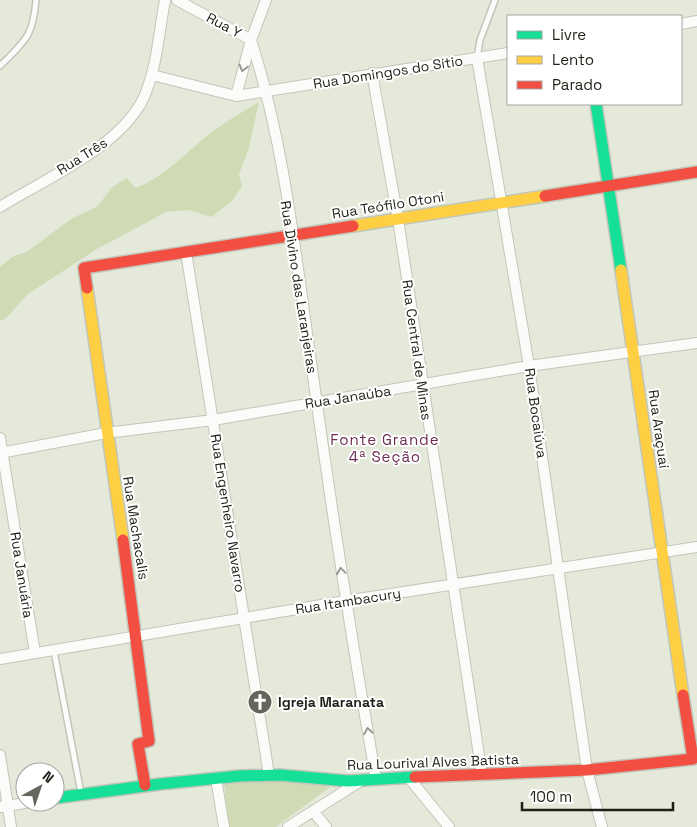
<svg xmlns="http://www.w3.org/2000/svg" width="697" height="827" font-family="'Space Grotesk',sans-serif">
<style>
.green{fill:#d0dab4}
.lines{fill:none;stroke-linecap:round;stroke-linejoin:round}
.lane-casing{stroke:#c2c6ba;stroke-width:8}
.street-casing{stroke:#c2c6ba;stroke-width:12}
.fast-casing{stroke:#c2c6ba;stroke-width:14}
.slow-casing{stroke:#c2c6ba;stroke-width:14}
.jam-casing{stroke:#c2c6ba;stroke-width:14}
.lane{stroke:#fbfcf9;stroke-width:5}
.street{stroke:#fbfcf9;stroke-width:10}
.fast{stroke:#16e098;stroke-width:11}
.slow{stroke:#ffcf43;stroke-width:11}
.jam{stroke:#f24e42;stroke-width:11}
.oneway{stroke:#989993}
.labels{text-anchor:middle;stroke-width:4;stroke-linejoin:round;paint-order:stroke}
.street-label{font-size:14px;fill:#1e2016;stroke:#fff}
.poi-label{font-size:14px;font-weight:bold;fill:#1e2016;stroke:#fff;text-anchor:start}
.neighbourhood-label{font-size:15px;letter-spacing:1px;fill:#6c2d51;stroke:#fff}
</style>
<rect width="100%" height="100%" fill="#e4e9d9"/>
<path class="green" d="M259,102L248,151L239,174L242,186L232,201L211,217L189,210L166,212L97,249L28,294L6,318L0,321V267L12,257L28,251L71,219L98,206L112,187L127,178L135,188C160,179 175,163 195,146C214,129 237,115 259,102Z
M268,779L330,787L276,827H229L224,782Z"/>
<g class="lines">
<defs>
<path id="lane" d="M477,58L480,40L495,0
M0,66C25,41 33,37 36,0
M54,651L81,793"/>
<path id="street" d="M177,0L251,40C285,146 296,259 312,369C331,506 352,643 376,779
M681,24L697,21
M477,58L529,366L587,770L602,827
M372,73L398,219L482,775
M152,75L236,96L508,53
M236,96L251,40L266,0
M0,207C45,179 122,146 144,97C157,67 159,32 165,0
M186,252L269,775
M0,438L35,653
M0,453L106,433L213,420L529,366L697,343
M0,659L345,601L697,547
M0,755L11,827
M216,778L224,827
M409,778L449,827
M0,807L31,802
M313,811L326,827
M288,827L359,782"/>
<path id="fast" d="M596,104L621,270
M55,798L160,784L239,776L280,775L348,781L415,777"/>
<path id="slow" d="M353,226L545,196
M621,270L683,695
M87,288L123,540"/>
<path id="jam" d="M545,196L697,172
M87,288L84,268L353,226
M123,540L149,741L138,744L145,785
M415,777L587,770L693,759L683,695"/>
</defs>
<use href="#lane" class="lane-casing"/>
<use href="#street" class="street-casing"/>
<use href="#fast" class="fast-casing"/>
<use href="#slow" class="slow-casing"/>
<use href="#jam" class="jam-casing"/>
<use href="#lane" class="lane"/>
<use href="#street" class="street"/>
<use href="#fast" class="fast"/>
<use href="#slow" class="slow"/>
<use href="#jam" class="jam"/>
</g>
<defs><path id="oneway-chevron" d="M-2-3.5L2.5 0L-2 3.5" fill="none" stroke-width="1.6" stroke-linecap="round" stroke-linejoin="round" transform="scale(1.25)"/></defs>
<g class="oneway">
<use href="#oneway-chevron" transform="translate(243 68) rotate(105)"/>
<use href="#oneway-chevron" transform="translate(341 571) rotate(-98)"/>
<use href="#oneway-chevron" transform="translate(368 731) rotate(-100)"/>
</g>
<defs>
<symbol id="church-disc" viewBox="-11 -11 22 22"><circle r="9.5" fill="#63665a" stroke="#fff"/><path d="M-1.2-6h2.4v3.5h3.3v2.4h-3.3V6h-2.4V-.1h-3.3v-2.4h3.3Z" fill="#fff"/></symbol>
</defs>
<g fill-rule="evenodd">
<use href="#church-disc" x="246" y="688" width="28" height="28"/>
</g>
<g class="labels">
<g class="street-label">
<text transform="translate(224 25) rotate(28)" y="5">Rua Y</text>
<text transform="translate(388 72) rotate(-9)" y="5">Rua Domingos do Sítio</text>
<text transform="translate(82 156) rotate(-32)" y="5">Rua Três</text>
<text transform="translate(388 205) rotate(-9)" y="5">Rua Teófilo Otoni</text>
<text transform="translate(299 287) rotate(81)" y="5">Rua Divino das Laranjeiras</text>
<text transform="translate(417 350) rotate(82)" y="5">Rua Central de Minas</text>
<text transform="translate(348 397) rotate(-9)" y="5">Rua Janaúba</text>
<text transform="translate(536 413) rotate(82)" y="5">Rua Bocaiúva</text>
<text transform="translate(659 429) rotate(82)" y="5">Rua Araçuaí</text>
<text transform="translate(228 513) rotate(81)" y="5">Rua Engenheiro Navarro</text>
<text transform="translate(136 528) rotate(81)" y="5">Rua Machacalis</text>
<text transform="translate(22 575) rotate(81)" y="5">Rua Januária</text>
<text transform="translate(348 601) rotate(-9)" y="5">Rua Itambacury</text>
<text transform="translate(433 762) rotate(-2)" y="5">Rua Lourival Alves Batista</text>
</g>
<g class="poi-label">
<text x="278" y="707">Igreja Maranata</text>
</g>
<g class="neighbourhood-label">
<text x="385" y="445">Fonte Grande<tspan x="385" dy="17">4ª Seção</tspan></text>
</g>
</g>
<rect x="507" y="15" width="175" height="90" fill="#ffffff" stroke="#a5a6a2"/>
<rect x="517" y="31" width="25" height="8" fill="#16e098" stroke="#a5a6a2"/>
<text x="552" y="40" font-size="15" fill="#1e2016">Livre</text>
<rect x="517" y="56" width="25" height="8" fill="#ffcf43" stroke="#a5a6a2"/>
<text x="552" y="65" font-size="15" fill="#1e2016">Lento</text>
<rect x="517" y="81" width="25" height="8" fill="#f24e42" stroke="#a5a6a2"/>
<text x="552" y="90" font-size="15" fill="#1e2016">Parado</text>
<g transform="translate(40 787) rotate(40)"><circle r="24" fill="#ffffff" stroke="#a5a6a2"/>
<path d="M0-4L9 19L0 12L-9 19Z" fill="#63665a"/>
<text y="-8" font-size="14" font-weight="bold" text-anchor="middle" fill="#1e2016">N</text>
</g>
<path d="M522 802v8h151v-8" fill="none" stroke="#1e2016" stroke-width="2.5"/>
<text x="530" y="802" font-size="15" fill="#1e2016" stroke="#ffffff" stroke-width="4" paint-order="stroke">100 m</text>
</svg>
